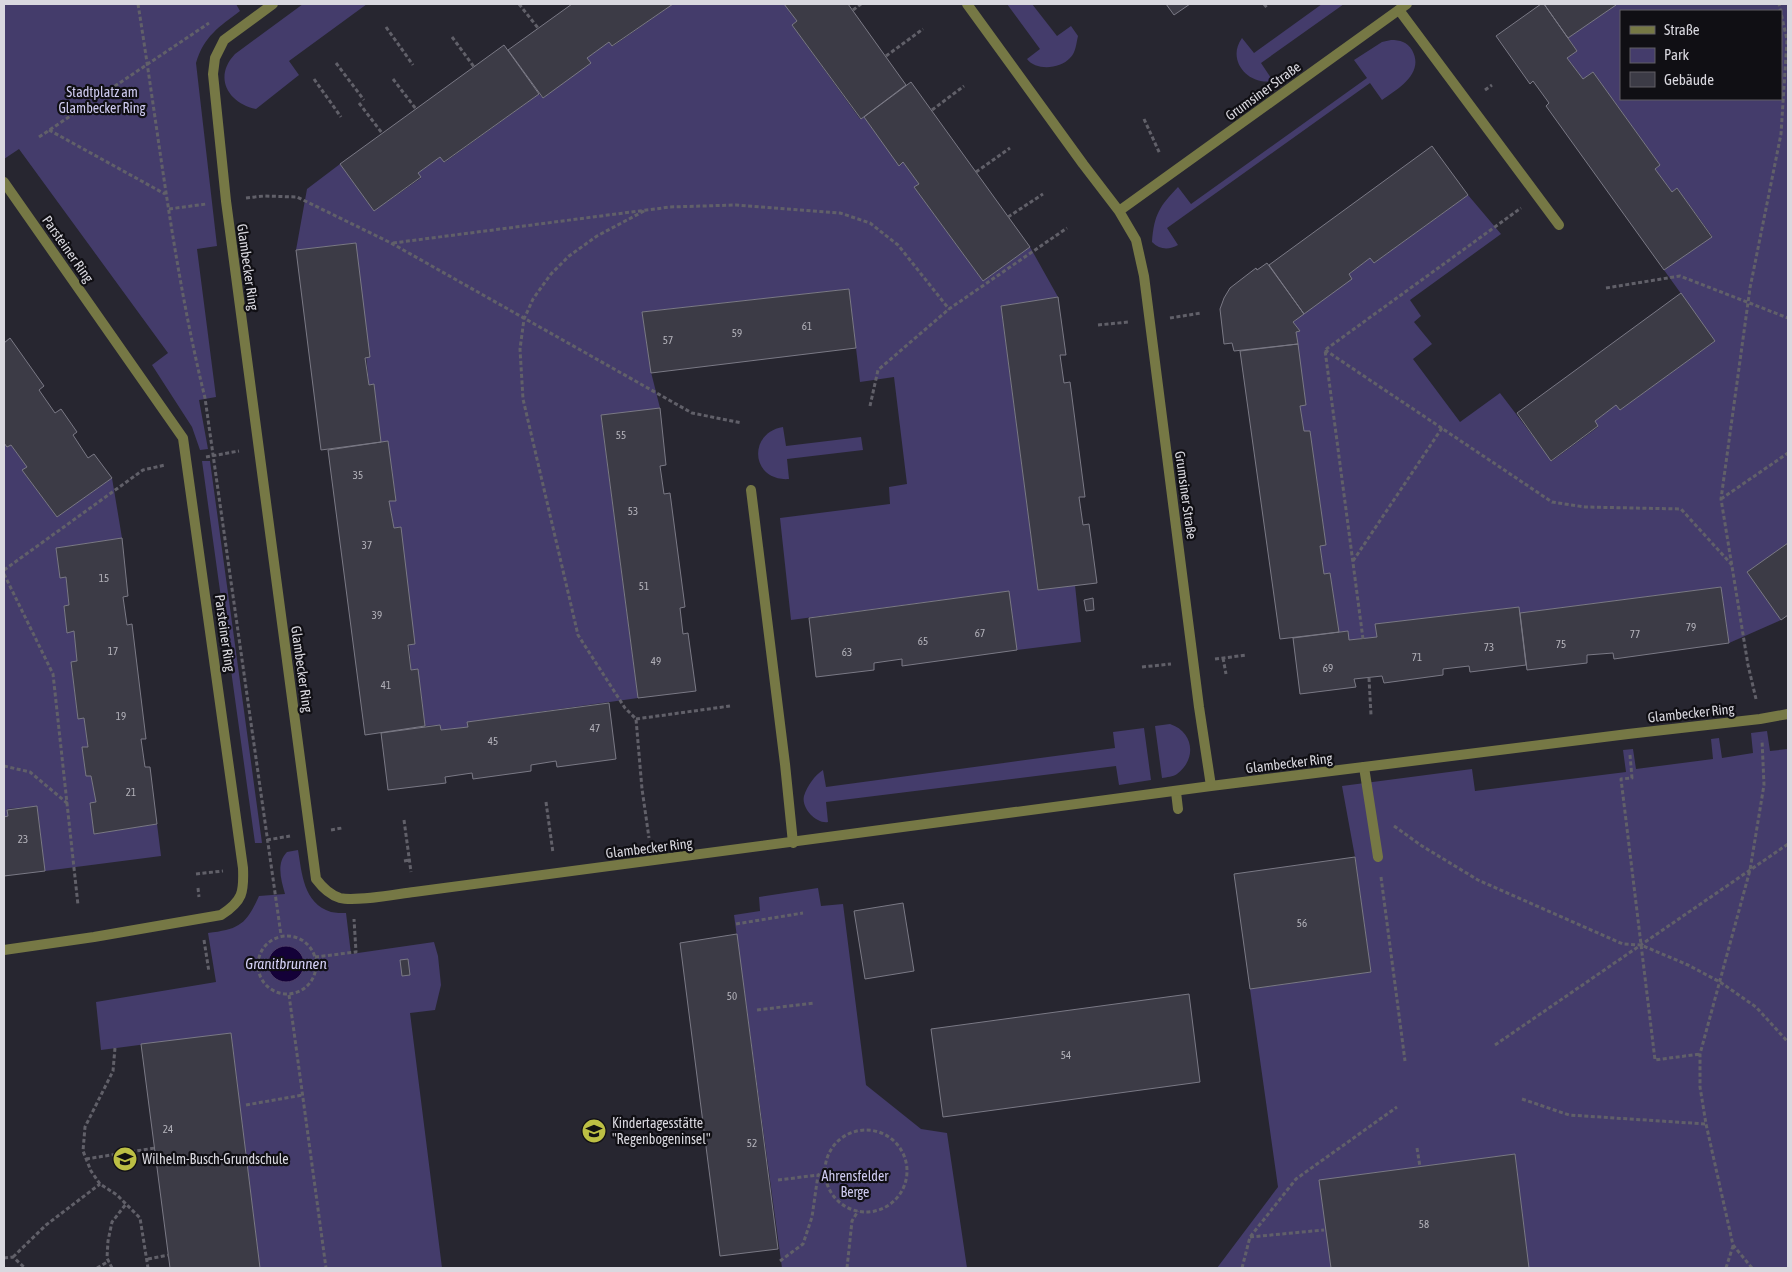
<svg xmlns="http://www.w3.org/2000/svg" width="1792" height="1272" font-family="'Asap Condensed',sans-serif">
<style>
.green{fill:#443c6b;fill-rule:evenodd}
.water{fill:#140138;stroke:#4f426a}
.building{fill:#3c3b46;stroke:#7a7985}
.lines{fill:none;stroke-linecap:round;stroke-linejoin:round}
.path{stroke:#616069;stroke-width:3;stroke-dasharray:4 2.5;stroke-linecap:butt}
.service{stroke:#767845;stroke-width:10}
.minor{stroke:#767845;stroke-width:10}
.labels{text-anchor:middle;stroke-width:4.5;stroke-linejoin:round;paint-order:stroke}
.number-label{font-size:11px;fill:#b2b1b9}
.street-label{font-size:14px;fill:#d9d8df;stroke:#100f14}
.park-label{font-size:14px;fill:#cfcbf0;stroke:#100f14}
.poi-label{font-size:14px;fill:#d9d8df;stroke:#100f14;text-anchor:start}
.water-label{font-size:15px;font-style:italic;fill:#d4d0f5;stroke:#100f14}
</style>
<rect width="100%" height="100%" fill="#272630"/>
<path class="green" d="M4,4H236L240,11C219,27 204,36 196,63L217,246L197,249L216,397L199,400L208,449L200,450L192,427L152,365L168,353L19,149L4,159Z
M303,4H367L289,61L299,75L256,109C228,103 213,77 235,54Z
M673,4H784L797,21L792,25L860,119L864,117L899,165L903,162L919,184L914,187L983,281L1030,247L1058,297L1001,306L1038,590L1075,585L1081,642L1017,650L1009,591L791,620L780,518L890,504L889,487L907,484L894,377L860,382L849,289L642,312L651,372L660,408L601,416L638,698L468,722V727L441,730L440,725L425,726L418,669L411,670L401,527L394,528L389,501L396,500L388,442H381L374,385H369L355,243L296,250L307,189L340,164L374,211L421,178L418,173L440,157L445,162L539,94L543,98L590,63L587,58L609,42L613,46Z
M1007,4H1032L1057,36L1071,26L1078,36C1076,44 1076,52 1070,58C1060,69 1036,71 1027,59L1040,49Z
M1322,4H1344L1261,63L1273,81C1248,86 1226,60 1242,38L1254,53Z
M1615,4H1788V543L1748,573L1781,620L1729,643L1721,587L1520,613L1518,607L1376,624L1377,637L1349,640L1348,631L1339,632L1330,573L1324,574L1320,546L1326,545L1310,431H1304L1300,406L1306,405L1296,332L1300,331L1293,322L1349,274L1370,258L1374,263L1468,195L1501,234L1410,300L1421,316L1414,322L1432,344L1413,359L1460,422L1500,393L1552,461L1598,427L1595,421L1616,405L1620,410L1715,341L1664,270L1712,236L1677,188L1672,192L1655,169L1660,165L1593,72L1583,79L1567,58L1577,51L1568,38L1615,5ZM1621,11H1781V99H1621Z
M1391,40C1400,40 1407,42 1412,50C1425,73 1398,89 1382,100L1370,83L1167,228L1178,245C1169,250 1160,250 1152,242C1154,214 1160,206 1178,187L1191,204L1367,78L1354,60L1382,42Z
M783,427L786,446L861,437L863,450L787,459L789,479C751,482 747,433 783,427Z
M4,443L7,447L11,445L27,467L23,471L57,517L112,478L122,538L56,548L60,578L66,577L69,605L64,606L67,632L74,631L77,661L71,663L78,719L84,718L88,747H82L86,775L91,776L96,802L90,803L94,834L157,824L161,856L45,871L37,806L7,809L8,816L4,817Z
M202,461H210L262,843H255Z
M1170,724C1194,732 1197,759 1177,774C1173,777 1167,777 1162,778L1155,726Z
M1144,728L1151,780L1119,785L1116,766L826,802L828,822C816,824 801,808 804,796C807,786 815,775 823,770L826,787L1115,748L1113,732Z
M1767,731L1770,751L1788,749V1268H1529L1515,1154L1320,1180L1331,1268H1217L1278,1187L1250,989L1371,972L1355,857L1342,786L1472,769L1475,791L1626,772L1623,750L1633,749L1636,769L1713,759L1711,739L1719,738L1722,758L1753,753L1751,733Z
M298,850C302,873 303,903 331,912C335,913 342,913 346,913L351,954L434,942L438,956L441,985L435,1010L410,1013L442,1268H260L231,1033L101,1050L96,1002L216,982L208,933C239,929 246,925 259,896L285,894C281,880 276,863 287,852Z
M818,888L821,906L843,904L866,1085L921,1129L947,1133L967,1268H782L734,915L760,911L759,897Z"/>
<path class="water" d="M268 964a18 18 0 1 1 36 0a18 18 0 1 1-36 0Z"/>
<path class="building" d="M572,4H673L612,46L609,42L587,58L591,63L543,98L508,50Z
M784,4H848L906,85L861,119L792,25L797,21Z
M1166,4H1190L1174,15Z
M1541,4H1544L1577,51L1567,58L1583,79L1593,72L1660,165L1655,169L1672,192L1677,188L1712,237L1664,270L1546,106L1549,103L1533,81L1530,84L1496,36Z
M1544,4H1615L1616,5L1568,38Z
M504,45L539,94L444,162L440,157L418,173L421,177L374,211L340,164Z
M911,82L1030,247L983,281L914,187L919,184L903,162L899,166L864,117Z
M1432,146L1468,195L1374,263L1370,258L1349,274L1352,279L1304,314L1269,265Z
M356,243L370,357L365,358L369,385L374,384L381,442L321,450L296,250Z
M1267,263L1304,314L1293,322L1300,331L1296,332L1298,344L1234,351L1232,343L1224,344L1220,309L1224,298L1230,288L1256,268L1257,270Z
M849,289L856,348L651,373L642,312Z
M1681,293L1715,341L1620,410L1616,405L1595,421L1598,426L1551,461L1517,413Z
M1058,297L1066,355H1060L1064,383L1070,382L1085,497H1079L1083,525L1089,524L1097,583L1038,590L1001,306Z
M10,338L44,386L39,390L55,413L61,409L77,432L73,435L88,458L94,454L112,478L57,517L22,470L27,467L11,445L7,447L4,443V343Z
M1298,344L1306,405L1300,406L1304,431H1310L1326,545L1320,546L1324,574L1330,573L1339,632L1280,639L1240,351Z
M660,408L666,465L660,466L664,494L670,493L685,607L680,608L683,634L688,633L696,691L638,698L601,415Z
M388,441L396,501H389L394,528L401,527L415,644L408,645L411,670L418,669L425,726L365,735L328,450Z
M122,538L128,596L123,597L127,625L132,624L146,739H141L145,767H150L157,824L94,834L90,803L96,802L91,776H86L82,747H88L84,718L78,719L71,662L77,661L74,631L67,633L64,606L69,605L66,577L60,578L56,548Z
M1788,543V615L1781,620L1747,572Z
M1721,587L1729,643L1614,659L1613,653L1587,655V663L1527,670L1520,613Z
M1009,591L1017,650L902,666V659L874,663V670L816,677L809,618Z
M1093,598L1094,610L1086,611L1084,600Z
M1519,607L1526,665L1470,672L1469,666L1443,669V675L1384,683L1382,676L1354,679L1356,687L1300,694L1293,638L1348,631L1349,640L1377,637L1375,624Z
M609,703L616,759L557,767L556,761L531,765V771L473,779L472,773L445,777L446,783L388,790L381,733L440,725L441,730L468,727L467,722Z
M37,806L45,871L4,876V817L8,816L7,810Z
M1355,857L1371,972L1250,989L1234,874Z
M903,903L914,971L865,979L854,911Z
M737,934L778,1249L720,1256L680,943Z
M408,959L410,975L402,976L400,960Z
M1189,994L1200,1082L943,1117L931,1029Z
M231,1033L260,1268H170L141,1044Z
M1515,1154L1529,1268H1331L1319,1180Z"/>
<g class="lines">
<path class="path" d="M138,4C159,135 173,268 205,398L281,935
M519,4L538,28
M1264,4L1268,9
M853,10L861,4
M386,27L413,65
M452,37L474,67
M886,56L923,29
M336,63L364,100
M314,79L341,117
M393,79L416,109
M1485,90L1492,85
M359,103L382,133
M932,110L964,86
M1144,119L1160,154
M49,130L165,194
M39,137L209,23
M976,172L1010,148
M246,198L264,196L297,197L391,243L692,413L742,423
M169,209L206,204
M644,211L597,236L569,256L551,274L533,299L524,319L520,349L523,399L578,635L625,708L636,719L642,789L649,838
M1008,217L1043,194
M393,243L670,207L736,205L840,213L870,223L898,245L949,309
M1606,288L1680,276L1788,318
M1170,318L1201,313
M1098,325L1129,322
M1325,350L1552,502L1585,507L1681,509L1732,565
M870,406L878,370L949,309L1067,228
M206,457L239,451
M1721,499L1788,453
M1353,561L1442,428
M4,570L143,470L165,465
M4,574L53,674L78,905
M1363,639L1325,350L1521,208
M1223,658L1226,674
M1215,659L1247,655
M1142,667L1171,664
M1369,678L1371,715
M1756,699L1748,665L1721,499L1750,288L1781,134L1787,40L1779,4
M636,719L730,706
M1630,755L1632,778L1621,779L1655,1060L1700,1054
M4,766L30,772L67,803
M546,802L553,853
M404,820L411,872
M1394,826L1422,846L1478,880L1623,944L1641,945L1688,965L1720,982L1756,1007L1788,1042
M331,830L342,828
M267,840L290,836
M404,861L409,860
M196,874L223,871
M1381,877L1405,1061
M198,888L199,897
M736,924L803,913
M258 965a29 29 0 1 1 58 0a29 29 0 1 1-58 0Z
M204,940L209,972
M315,957L356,952L354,919
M289,995L326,1268
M757,1010L814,1003
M1495,1045L1788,844
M115,1048L113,1071L85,1127L83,1151L91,1171L100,1184L117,1195L140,1218L148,1268
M1522,1099L1569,1115L1706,1124
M246,1105L303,1095
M825 1171a41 41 0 1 1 82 0a41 41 0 1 1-82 0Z
M1417,1148L1420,1167
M86,1159L155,1148
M778,1180L818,1175
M1250,1237L1324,1230
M13,1257L46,1225L100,1184
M4,1258L13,1257L25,1268
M148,1259L169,1255
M780,1261L803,1244L812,1217L818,1175L825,1171
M97,1268L109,1261
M112,1268L107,1258L108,1241L112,1222L126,1204
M847,1268L852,1221L858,1211
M1242,1268L1250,1237L1296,1179L1397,1107
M1726,1268L1733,1246
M1752,1268L1733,1245L1706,1124L1700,1087V1054L1750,870L1764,785L1762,740"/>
<path class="service" d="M1399,10L1559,225
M751,490L785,764L793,843
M1364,767L1378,857
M1176,792L1178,809"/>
<path class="minor" d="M273,4L224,40L215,58L213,74L226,201L316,879C322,887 330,895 340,898C355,902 397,894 414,892L1211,786L1628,734L1760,719L1788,714
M967,4L1083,164L1119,211L1136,240L1144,276L1199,707L1211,786
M4,182L183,438L243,868C244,892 243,901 221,915L94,937L4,950
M1119,211L1407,4"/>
</g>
<defs>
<symbol id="school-disc" viewBox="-11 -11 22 22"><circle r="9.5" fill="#bcbf44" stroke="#100f14"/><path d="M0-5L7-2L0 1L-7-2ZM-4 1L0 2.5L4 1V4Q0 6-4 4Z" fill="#111"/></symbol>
</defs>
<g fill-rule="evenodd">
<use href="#school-disc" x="580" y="1117" width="28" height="28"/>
<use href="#school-disc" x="111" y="1145" width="28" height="28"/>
</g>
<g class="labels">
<g class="number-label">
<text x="807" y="330">61</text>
<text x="737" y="337">59</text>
<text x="668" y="344">57</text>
<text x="621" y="439">55</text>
<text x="358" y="479">35</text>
<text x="633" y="515">53</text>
<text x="367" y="549">37</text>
<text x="104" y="582">15</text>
<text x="644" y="590">51</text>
<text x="377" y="619">39</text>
<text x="1691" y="631">79</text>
<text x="980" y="637">67</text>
<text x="1635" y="638">77</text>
<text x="923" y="645">65</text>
<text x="1561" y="648">75</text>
<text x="1489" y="651">73</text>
<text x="113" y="655">17</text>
<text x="847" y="656">63</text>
<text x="1417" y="661">71</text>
<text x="656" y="665">49</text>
<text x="1328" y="672">69</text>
<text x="386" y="689">41</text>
<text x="121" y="720">19</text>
<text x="595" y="732">47</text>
<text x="493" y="745">45</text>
<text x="131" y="796">21</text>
<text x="23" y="843">23</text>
<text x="1302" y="927">56</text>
<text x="732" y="1000">50</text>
<text x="1066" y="1059">54</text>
<text x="168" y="1133">24</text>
<text x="752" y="1147">52</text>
<text x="1424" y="1228">58</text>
</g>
<g class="street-label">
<text transform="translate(1263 91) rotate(-36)" y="5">Grumsiner Straße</text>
<text transform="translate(68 249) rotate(55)" y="5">Parsteiner Ring</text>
<text transform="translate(248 267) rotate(82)" y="5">Glambecker Ring</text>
<text transform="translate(1186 495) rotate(82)" y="5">Grumsiner Straße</text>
<text transform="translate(225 633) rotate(82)" y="5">Parsteiner Ring</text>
<text transform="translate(302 669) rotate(82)" y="5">Glambecker Ring</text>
<text transform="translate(1691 713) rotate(-6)" y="5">Glambecker Ring</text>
<text transform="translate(1289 763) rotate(-7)" y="5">Glambecker Ring</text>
<text transform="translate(649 848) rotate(-7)" y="5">Glambecker Ring</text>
</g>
<g class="park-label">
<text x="102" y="97">Stadtplatz am<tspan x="102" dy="16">Glambecker Ring</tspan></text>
<text x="855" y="1181">Ahrensfelder<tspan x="855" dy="16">Berge</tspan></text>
</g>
<g class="poi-label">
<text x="612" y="1128">Kindertagesstätte<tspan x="612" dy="16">"Regenbogeninsel"</tspan></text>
<text x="142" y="1164">Wilhelm-Busch-Grundschule</text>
</g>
<g class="water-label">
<text x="286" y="969">Granitbrunnen</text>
</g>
</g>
<rect width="1792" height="1272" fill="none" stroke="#d9d8df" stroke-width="10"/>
<rect x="1620" y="10" width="162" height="90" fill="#100f14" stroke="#605f65"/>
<rect x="1630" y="26" width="25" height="8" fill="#767845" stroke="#605f65"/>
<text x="1664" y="35" font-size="15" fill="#d9d8df">Straße</text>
<rect x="1630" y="48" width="25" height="15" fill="#443c6b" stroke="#605f65"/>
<text x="1664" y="60" font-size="15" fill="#d9d8df">Park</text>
<rect x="1630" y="72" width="25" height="15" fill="#3c3b46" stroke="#605f65"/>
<text x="1664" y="85" font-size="15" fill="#d9d8df">Gebäude</text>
</svg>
